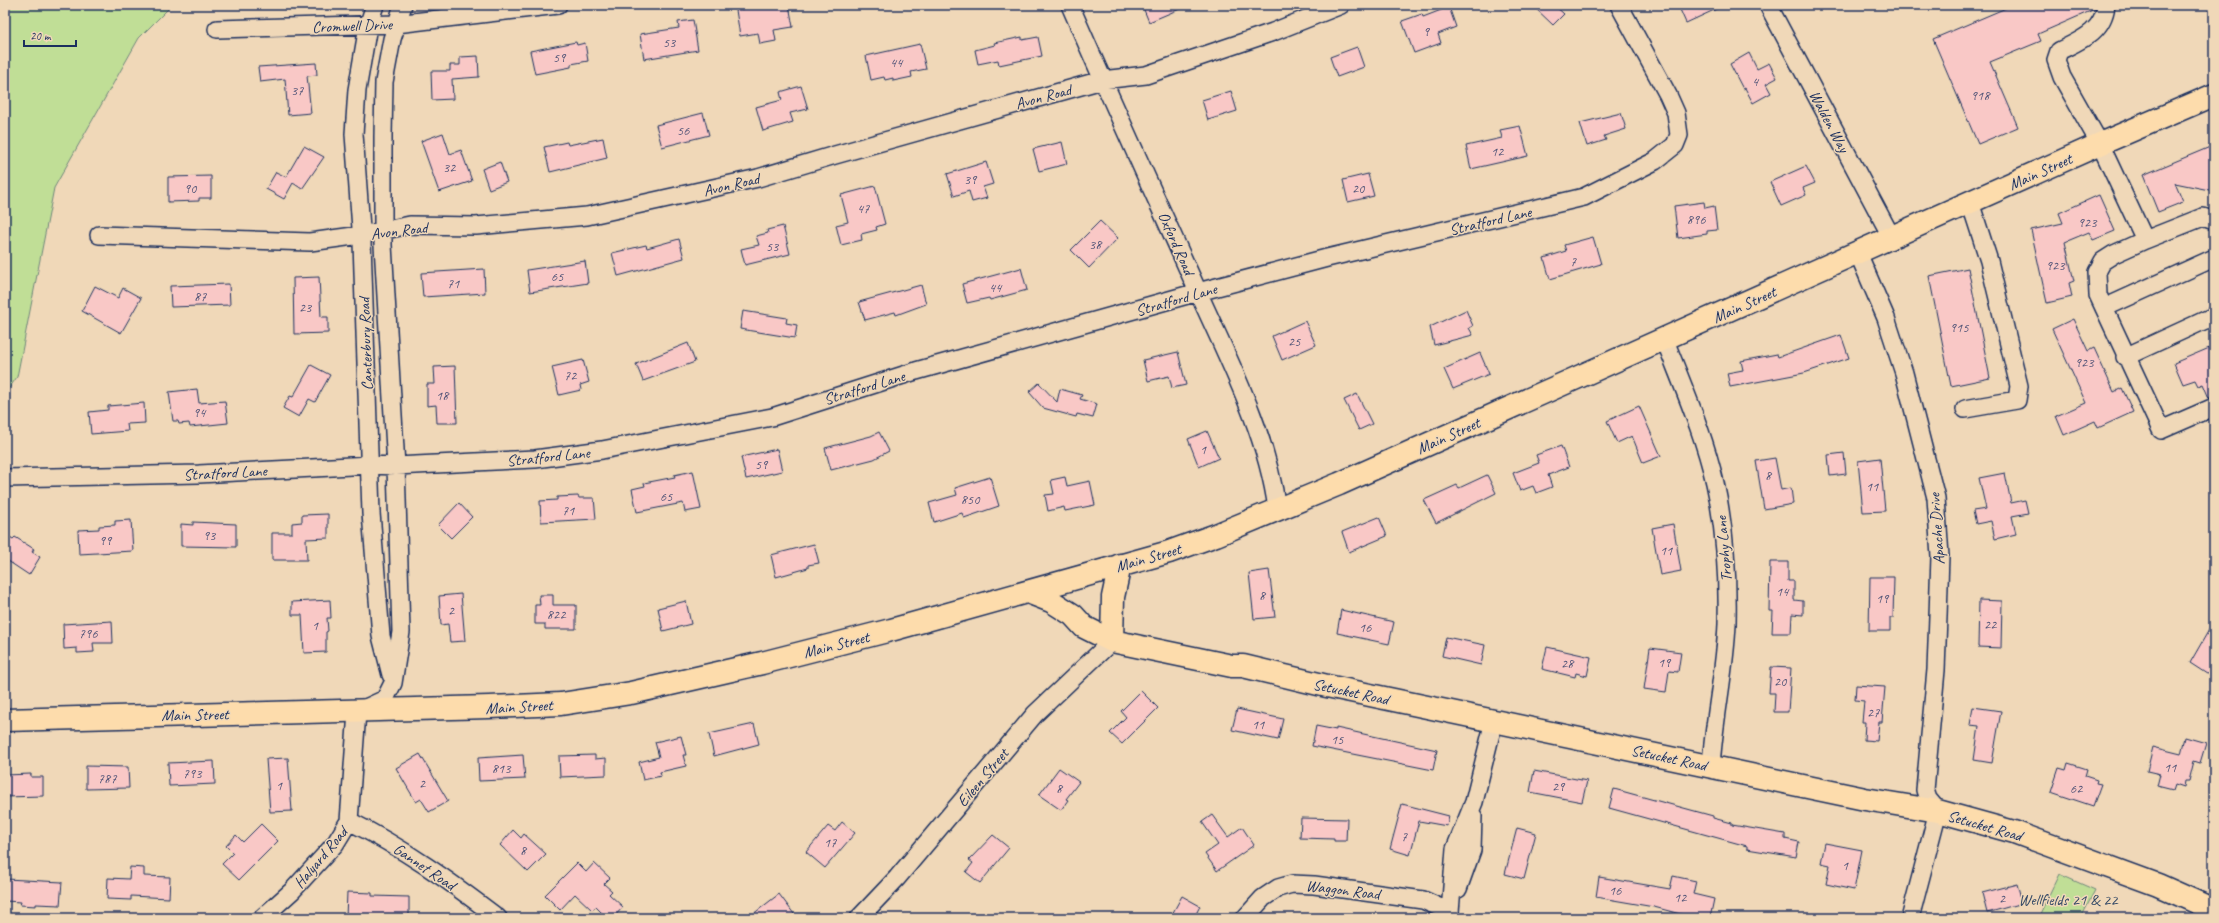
<svg xmlns="http://www.w3.org/2000/svg" width="2219" height="923" font-family="Caveat,sans-serif">
<style>
.green{fill:#c0de96;stroke:#6e867a}
.building{fill:#f9c8c6;stroke:#1b2f5e}
.lines{fill:none;stroke-linecap:round;stroke-linejoin:round}
.minor-casing{stroke:#1b2f5e;stroke-width:20}
.major-casing{stroke:#1b2f5e;stroke-width:25}
.minor{stroke:#f0d8b8;stroke-width:17}
.major{stroke:#fddcac;stroke-width:22}
.labels{text-anchor:middle;stroke-width:3;stroke-linejoin:round;paint-order:stroke}
.number-label{font-size:14px;fill:#525578}
.street-label{font-size:16px;fill:#1b2f5e;stroke:#f0d8b8}
.park-label{font-size:16px;fill:#344966;stroke:#f0d8b8}
</style>
<rect width="100%" height="100%" fill="#f0d8b8"/>
<filter id="ink" filterUnits="userSpaceOnUse"><feTurbulence type="fractalNoise" baseFrequency=".025" numOctaves="2"/><feDisplacementMap in="SourceGraphic" scale="8" xChannelSelector="R" yChannelSelector="G"/><feConvolveMatrix kernelMatrix="1 2 1 2 8 2 1 2 1" color-interpolation-filters="sRGB"/></filter>
<g filter="url(#ink)">
<path class="green" d="M5,5H172L139,38L54,188L17,377L5,394Z
M2059,874L2095,890L2081,918H2038Z"/>
<path class="building" d="M767,5H789L793,27L774,30L776,41L760,44L758,33L740,36L736,10Z
M1142,5H1189L1149,22Z
M1532,5H1554L1564,14L1553,25Z
M1678,5H1725L1686,23Z
M2013,5H2096L2095,9L2038,34L2041,41L1990,62L2018,127L1978,144L1933,39Z
M1449,7L1456,27L1438,34L1441,43L1414,53L1402,21L1422,14L1423,17Z
M693,20L698,50L644,59L640,34L679,28L678,22Z
M1022,37V40L1038,37L1042,56L999,65L998,60L978,64L975,50L995,45L994,43Z
M576,42L577,45L585,43L588,61L571,64V67L535,74L530,51Z
M920,44L926,69L911,72L912,77L893,81V78L885,80L884,77L871,80L866,56Z
M1357,47L1364,67L1337,77L1330,57Z
M1749,53L1757,69L1769,63L1777,78L1766,84L1771,93L1753,103L1745,88L1743,89L1730,64Z
M478,56L479,77L452,79L453,99L432,100L431,71H450V65H460V57Z
M316,63L317,75L307,76L311,113L288,115L285,79L260,82L258,67Z
M801,86L808,109L790,113L793,122L763,131L756,107L782,100L780,92Z
M1231,91L1237,111L1208,120L1202,100Z
M703,113L709,135L662,147L656,125Z
M1621,113L1626,129L1604,136L1606,140L1587,146L1580,123Z
M1520,126L1528,156L1471,169L1466,146L1502,138L1500,130Z
M443,133L450,154L461,150L472,181L439,192L421,141Z
M603,138L607,158L550,172L544,147L567,142L568,145Z
M1062,142L1067,164L1039,171L1033,149Z
M304,146L324,157L302,189L293,183L284,199L266,189L276,172L286,177Z
M2210,147L2214,157V191L2175,183L2183,202L2158,212L2143,175Z
M500,162L507,182L489,189L482,169Z
M986,162L993,184L983,187L987,198L972,202L969,191L954,196L947,174Z
M1806,166L1815,183L1803,188L1806,195L1781,206L1770,182Z
M1368,174L1374,196L1348,202L1343,180Z
M211,176V198H199V201L168,202V177Z
M875,186L885,224L876,227L877,230L861,234L862,240L841,245L836,225L848,222L841,195Z
M2099,195L2115,231L2093,240L2089,232L2065,242L2074,281L2069,283L2072,297L2047,303L2031,230L2063,223L2059,213Z
M1704,202L1705,208L1714,206L1717,230L1707,231V234L1678,238L1674,206Z
M1100,221L1118,238L1089,268L1071,250Z
M783,226L790,254L745,265L741,249L759,245L756,236L768,233L767,230Z
M1593,237L1601,264L1550,279L1544,258L1566,251L1564,245Z
M679,239L684,258L618,276L612,253L646,245L647,248Z
M585,261L588,283L530,292L527,270Z
M1021,268L1027,290L990,300L989,298L967,303L962,284Z
M1968,268L1990,378L1951,386L1929,276Z
M484,269L485,293L423,297L421,273Z
M319,277L321,317H328V333L294,334L293,278Z
M229,284L230,305L171,307L170,286Z
M921,285L926,304L896,315L895,312L865,320L859,302Z
M95,286L118,298L123,288L141,298L121,333L82,311Z
M1466,310L1473,326L1469,328L1473,335L1434,345L1430,327Z
M743,311L787,318L786,323L797,325L795,338L740,329Z
M2073,319L2088,351L2094,348L2114,392L2122,388L2133,412L2098,428L2095,421L2064,435L2056,416L2086,403L2052,329Z
M1305,321L1316,345L1282,360L1272,336Z
M1841,335L1849,358L1804,373L1730,387L1727,373L1743,370L1741,361L1777,354L1778,357Z
M688,343L695,362L643,381L636,364Z
M2214,346V397L2209,398L2203,384L2198,386L2195,380L2183,384L2174,363Z
M1178,352L1186,385L1172,388L1169,376L1148,381L1143,360Z
M1480,353L1489,374L1453,389L1444,369Z
M583,360L589,382L580,385L581,390L559,395L552,367Z
M311,365L330,375L315,402L309,399L299,417L283,408L290,396L293,397Z
M455,366L457,423H437L436,405L427,406V384H435L434,367Z
M1039,383L1057,402L1060,389L1082,395L1080,399L1097,404L1093,418L1077,414L1076,417L1043,408L1029,392Z
M197,389L199,403L225,401L228,423L190,427L189,423L179,424L178,421H173L169,392Z
M1357,394L1372,424L1359,430L1344,400Z
M144,403L145,423L127,424L128,431L91,434L89,412L108,410V406Z
M1639,406L1661,456L1643,463L1632,436L1617,443L1607,421Z
M1207,431L1219,458L1199,467L1188,439Z
M879,432L889,451L874,459L831,470L825,448L871,436Z
M1561,446L1569,467L1548,475L1552,487L1536,493L1533,486L1520,491L1513,473L1539,463L1536,455Z
M777,449L782,471L746,479L741,457Z
M1844,453L1846,474L1830,476L1828,455Z
M1775,458L1781,490L1791,488L1793,504L1764,509L1756,461Z
M1880,458L1885,511L1863,512L1858,461Z
M693,471L701,509L685,512L683,503L637,512L632,489L645,486L644,483L675,477L674,475Z
M2005,473L2011,503L2025,500L2028,513L2012,516L2016,534L1995,539L1991,521L1976,524L1973,511L1986,509L1979,478Z
M1487,475L1496,493L1436,523L1424,500L1457,485L1459,488Z
M990,477L999,506L964,518L962,513L934,522L929,503L957,495L955,488Z
M1065,477L1067,486L1090,481L1095,505L1065,511L1064,507L1048,511L1045,495L1054,494L1051,480Z
M578,496L579,498H594L596,519L541,522L540,501L557,500V497Z
M459,503L472,517L451,538L438,525Z
M328,514V538L306,539L307,560H272V533H292V523L302,522V515Z
M1379,517L1387,536L1349,552L1342,532Z
M131,520L133,551L79,554L78,530L99,529V526L115,525V521Z
M193,522L236,524V547L181,546V524L193,525Z
M1673,524L1681,571L1660,575L1652,528Z
M5,534L13,539L15,537L34,549L32,552L40,557L29,575L5,559Z
M814,544L819,563L808,565V568L776,577L771,555Z
M1770,562H1788V581H1794V600L1803,601V615L1792,614L1791,633H1772L1773,611H1769Z
M1269,570L1275,617L1254,619L1249,573Z
M1870,577H1894L1893,618H1890V631H1869Z
M461,594L465,641L450,642L448,624L441,625L439,596Z
M539,595H553V605H576V629H545V624H535V605H540Z
M330,600L331,618H327L328,631L326,632V652L304,653L302,615H292V602Z
M1979,600L2002,601L2001,648L1978,647Z
M686,601L691,624L663,631L658,608Z
M1341,610L1394,622L1389,644L1337,633Z
M112,621L113,643H93L94,652L77,653V648L64,649L63,624Z
M2214,621V668L2210,676L2190,663Z
M1446,637L1485,645L1481,665L1442,656Z
M1547,647L1591,657L1587,676L1576,673L1575,677L1542,669Z
M1650,648L1681,652L1678,672L1669,671L1666,692L1644,689Z
M1771,667L1791,668L1788,712H1774L1775,693H1769Z
M1856,685L1885,687L1882,722H1879L1877,741L1864,740L1865,722H1862L1864,701L1855,700Z
M1141,691L1158,708L1122,744L1110,733L1126,717L1121,711Z
M1973,707L2001,711L1992,763L1974,760L1979,726L1970,725Z
M1237,709L1283,719L1278,740L1232,730Z
M754,724L759,744L714,756L709,734Z
M1316,726L1336,730V728L1437,750L1433,770L1312,746Z
M681,736L686,755H683L686,766L660,772L661,776L643,780L639,762L659,757L655,742Z
M2185,737L2206,743L2200,763L2194,761L2189,781H2185L2184,787L2175,784L2173,790L2157,786L2160,774L2147,771L2153,747L2181,754Z
M420,754L448,801L429,812L421,799L416,802L396,768Z
M523,755L525,779L479,781L478,758Z
M595,755V759L606,758V775L560,777L559,756Z
M288,758L292,811L270,812L266,759Z
M214,761L215,784L169,786L168,763Z
M2068,763L2087,769L2085,776L2097,780L2096,783L2101,784L2093,806L2051,792L2059,768L2066,770Z
M86,766L128,767L129,788L86,789Z
M1059,768L1079,782L1066,799L1068,800L1061,810L1039,795Z
M1534,771L1587,781L1582,802L1530,792Z
M31,774V777H43V796L5,797V775Z
M1614,789L1713,816V818L1732,823V825L1785,834V839L1799,842L1796,857L1747,849V846L1609,808Z
M1402,804L1449,816L1447,826L1419,821L1410,855L1390,849Z
M1212,815L1228,837L1242,827L1254,845L1217,871L1205,854L1218,845L1202,822Z
M1301,818L1347,819L1346,841H1334V839L1300,838Z
M842,822L855,833L825,868L806,852L828,826L835,831Z
M261,824L278,841L239,880L222,864L233,853L226,846L236,835L243,842Z
M1517,828L1536,833L1524,879L1505,874Z
M513,830L521,838L524,834L546,854L528,872L500,845Z
M993,835L1009,848L980,883L966,872L973,863L969,860Z
M1825,843L1862,850L1854,890L1826,884L1830,865L1821,863Z
M577,863L586,872L594,863L610,878L604,884L612,891L609,894L623,907L613,918H607L596,907L592,910L575,894L560,910L545,895Z
M130,867L144,868V876L170,877L169,898L131,896V900L107,899L108,878L129,879Z
M1673,876L1696,881L1693,894L1714,899L1710,918H1683L1684,915L1654,907L1596,897L1599,877L1670,889Z
M6,879L62,882L60,905L36,904V906L20,905L21,902L5,901Z
M2017,884L2022,903L1987,913L1982,893Z
M347,892L372,893V896L409,897V918H346Z
M779,894L797,918H748Z
M1182,896L1200,906L1194,918H1170Z"/>
<g class="lines">
<defs>
<path id="minor" d="M375,5L368,26L357,90L354,134L362,242L371,513L381,636L391,675
M1070,5C1112,102 1156,198 1199,294C1230,363 1267,434 1277,509
M1768,5L1892,238
M2106,5C2103,32 2081,40 2059,51L2056,60L2062,77L2100,144L2145,240
M217,29L396,24L558,5
M2214,221L2203,217L2145,240L2114,254L2103,261L2097,272L2098,295L2161,430L2214,407
M99,235L310,242L361,235L410,225L476,226L587,216L758,178L835,155L1102,80L1146,75L1273,32L1341,5
M1858,253L1886,318L1904,373L1936,498L1940,556L1938,616L1936,670L1925,790L1928,799L1938,811L1910,918
M2104,308L2214,258
M1665,340C1683,387 1704,434 1715,483C1725,528 1728,578 1727,624C1725,672 1714,718 1711,766
M2125,357L2214,316
M1965,409L2017,400L2019,386L1989,261L1970,202
M5,478L199,474L370,465L396,466L535,459L602,450L772,417L916,371L1198,292L1327,258L1584,197L1655,161L1675,145L1679,135L1676,113L1668,95L1619,5
M349,821C402,847 451,882 498,918
M1458,889L1472,850L1473,816
M1450,912L1455,849L1474,802L1494,721
M262,918L292,891L335,844L349,821L357,712L385,699L393,683L401,632L396,466L383,245V136L384,82L392,39L403,5
M859,918L897,878L1035,714L1112,641
M1245,918L1263,898L1278,888L1292,884L1314,885L1423,900L1450,912"/>
<path id="major" d="M1028,592L1051,601L1073,615L1084,627L1112,641L1232,666H1243L1327,686L1865,799L1938,811L2014,832L2158,885L2214,910
M1112,641L1113,597L1120,565
M5,720L489,707L561,704L631,693L762,663L891,630L1169,552L1216,535L1339,484L2100,144L2214,95"/>
</defs>
<use href="#minor" class="minor-casing"/>
<use href="#major" class="major-casing"/>
<use href="#minor" class="minor"/>
<use href="#major" class="major"/>
</g>
</g>
<g class="labels">
<g class="number-label">
<text x="1426" y="36">9</text>
<text x="669" y="47">53</text>
<text x="559" y="62">59</text>
<text x="896" y="67">44</text>
<text x="1755" y="86">4</text>
<text x="297" y="95">37</text>
<text x="1980" y="100">918</text>
<text x="683" y="135">56</text>
<text x="1497" y="156">12</text>
<text x="449" y="172">32</text>
<text x="970" y="184">39</text>
<text x="190" y="193">90</text>
<text x="1358" y="193">20</text>
<text x="863" y="213">47</text>
<text x="1696" y="224">896</text>
<text x="2087" y="227">923</text>
<text x="1095" y="249">38</text>
<text x="772" y="251">53</text>
<text x="1573" y="266">7</text>
<text x="2055" y="270">923</text>
<text x="557" y="281">65</text>
<text x="453" y="288">71</text>
<text x="995" y="292">44</text>
<text x="200" y="301">87</text>
<text x="305" y="312">23</text>
<text x="1959" y="332">915</text>
<text x="1294" y="346">25</text>
<text x="2084" y="367">923</text>
<text x="570" y="380">72</text>
<text x="442" y="400">18</text>
<text x="199" y="417">94</text>
<text x="1203" y="454">1</text>
<text x="761" y="469">59</text>
<text x="1768" y="480">8</text>
<text x="1872" y="491">11</text>
<text x="666" y="501">65</text>
<text x="970" y="504">850</text>
<text x="568" y="515">71</text>
<text x="209" y="540">93</text>
<text x="105" y="545">99</text>
<text x="1666" y="555">11</text>
<text x="1782" y="596">14</text>
<text x="1262" y="600">8</text>
<text x="1882" y="603">19</text>
<text x="451" y="615">2</text>
<text x="556" y="619">822</text>
<text x="1990" y="629">22</text>
<text x="315" y="630">1</text>
<text x="1365" y="632">16</text>
<text x="88" y="638">796</text>
<text x="1664" y="667">19</text>
<text x="1567" y="668">28</text>
<text x="1780" y="686">20</text>
<text x="1873" y="717">27</text>
<text x="1258" y="729">11</text>
<text x="1337" y="744">15</text>
<text x="2170" y="772">11</text>
<text x="501" y="773">813</text>
<text x="192" y="778">793</text>
<text x="107" y="783">787</text>
<text x="422" y="788">2</text>
<text x="279" y="790">1</text>
<text x="1558" y="791">29</text>
<text x="1059" y="793">8</text>
<text x="2076" y="793">62</text>
<text x="1404" y="841">7</text>
<text x="830" y="847">17</text>
<text x="523" y="855">8</text>
<text x="1845" y="870">1</text>
<text x="1615" y="895">16</text>
<text x="1680" y="902">12</text>
<text x="2002" y="903">2</text>
</g>
<g class="street-label">
<text transform="translate(352 25) rotate(-2)" y="6">Cromwell Drive</text>
<text transform="translate(1043 96) rotate(-15)" y="6">Avon Road</text>
<text transform="translate(1830 121) rotate(62)" y="6">Walden Way</text>
<text transform="translate(2040 171) rotate(-24)" y="6">Main Street</text>
<text transform="translate(731 184) rotate(-13)" y="6">Avon Road</text>
<text transform="translate(1490 220) rotate(-13)" y="6">Stratford Lane</text>
<text transform="translate(399 230) rotate(-7)" y="6">Avon Road</text>
<text transform="translate(1177 243) rotate(66)" y="6">Oxford Road</text>
<text transform="translate(1176 299) rotate(-16)" y="6">Stratford Lane</text>
<text transform="translate(1744 304) rotate(-24)" y="6">Main Street</text>
<text transform="translate(365 344) rotate(-92)" y="6">Canterbury Road</text>
<text transform="translate(864 387) rotate(-17)" y="6">Stratford Lane</text>
<text transform="translate(1448 435) rotate(-24)" y="6">Main Street</text>
<text transform="translate(548 456) rotate(-6)" y="6">Stratford Lane</text>
<text transform="translate(225 472) rotate(-3)" y="6">Stratford Lane</text>
<text transform="translate(1936 529) rotate(-94)" y="6">Apache Drive</text>
<text transform="translate(1723 549) rotate(-95)" y="6">Trophy Lane</text>
<text transform="translate(1148 557) rotate(-16)" y="6">Main Street</text>
<text transform="translate(836 644) rotate(-14)" y="6">Main Street</text>
<text transform="translate(1351 691) rotate(12)" y="6">Setucket Road</text>
<text transform="translate(519 706) rotate(-3)" y="6">Main Street</text>
<text transform="translate(195 714) rotate(-1)" y="6">Main Street</text>
<text transform="translate(1669 757) rotate(12)" y="6">Setucket Road</text>
<text transform="translate(982 777) rotate(-50)" y="6">Eileen Street</text>
<text transform="translate(1985 825) rotate(16)" y="6">Setucket Road</text>
<text transform="translate(320 857) rotate(-50)" y="6">Halyard Road</text>
<text transform="translate(425 866) rotate(34)" y="6">Gannet Road</text>
<text transform="translate(1343 889) rotate(7)" y="6">Waggon Road</text>
</g>
<g class="park-label">
<text x="2068" y="905">Wellfields 21 &amp; 22</text>
</g>
</g>
<rect width="2219" height="923" fill="none" stroke="#f0d8b8" stroke-width="20"/>
<rect x="10" y="10" width="2199" height="903" fill="none" stroke="#1b2f5e" stroke-width="1.5" filter="url(#ink)"/>
<path d="M24 40v6h52v-6" fill="none" stroke="#1b2f5e" stroke-width="2"/>
<text x="30" y="40" font-size="12" fill="#1b2f5e" stroke="#f0d8b8" stroke-width="3" paint-order="stroke">20 m</text>
</svg>
